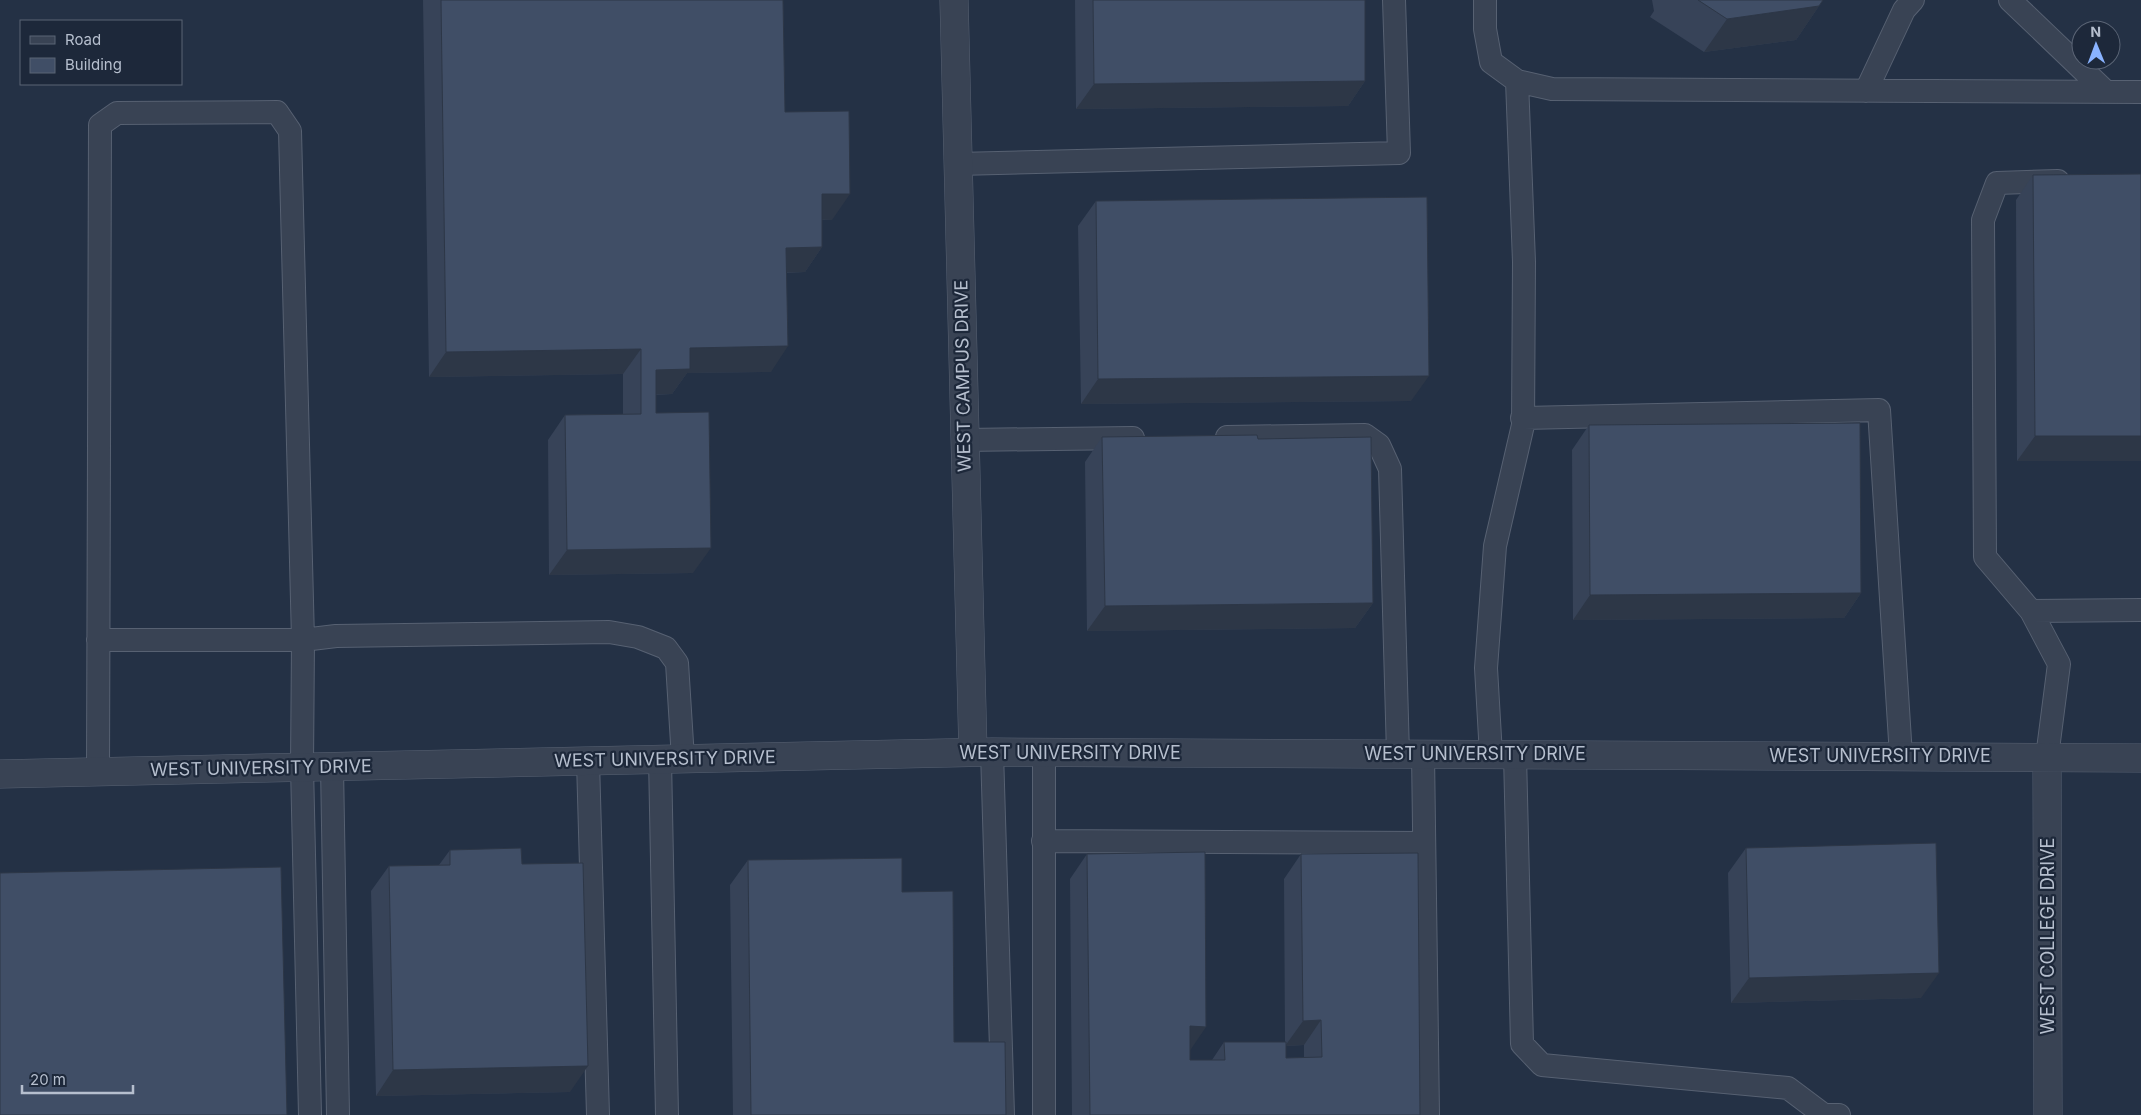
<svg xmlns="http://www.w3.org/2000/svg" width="2141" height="1115" font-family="Inter,sans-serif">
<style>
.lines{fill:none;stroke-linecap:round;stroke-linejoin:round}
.service-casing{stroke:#576172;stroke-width:24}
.minor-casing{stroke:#576172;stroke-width:29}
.service{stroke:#394354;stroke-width:22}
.minor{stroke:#394354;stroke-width:28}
.wall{fill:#374358;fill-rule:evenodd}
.shaded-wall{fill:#2d3747}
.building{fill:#404e66;stroke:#2d3747}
.labels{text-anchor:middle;stroke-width:4.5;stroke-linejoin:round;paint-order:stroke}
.street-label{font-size:18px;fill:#b6bfce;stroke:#1d283a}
</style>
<rect width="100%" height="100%" fill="#243145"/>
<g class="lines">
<defs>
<path id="service" d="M1485,0V29L1491,62L1517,81L1552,89L2141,92
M2010,0L2105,91
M1866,91L1904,10L1913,0
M958,164L1399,153L1394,0
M1522,418L1879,410L1901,756
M1227,437L1365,435L1379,445L1390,469L1398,754
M965,440L1133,438
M2031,611L2141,610
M992,752L1003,1115
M1044,752V1115
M1423,754L1428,1115
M1491,755L1486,668L1495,546L1523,425L1524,262L1517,81
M1515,755L1522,1044L1542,1065L1788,1088L1824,1115H1839
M2047,757L2059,664L2031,611L1985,557L1983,220L1997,183L2058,181
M660,759L667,1115
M588,761L598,1115
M332,767L338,1115
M98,772L100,125L117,113L277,112L290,131L303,640H98
M1043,841L1424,843
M310,1115L302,767L303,640L336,636L609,632L638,637L666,648L677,663L683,759"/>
<path id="minor" d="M954,0L973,752
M2047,757L2048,1115
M0,774L992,752L2141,758"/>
</defs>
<use href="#service" class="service-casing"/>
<use href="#minor" class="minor-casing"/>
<use href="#service" class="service"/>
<use href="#minor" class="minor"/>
</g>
<path class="wall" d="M423,0H783L785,112L832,220H822V247L805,272L787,273L771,372L687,373L672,394L656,395V413L693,573L549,575L548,440L565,415L623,414V374L429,377Z
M1075,0H1365V81L1348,106L1076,109Z
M1652,0H1823L1796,40L1704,52L1650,17L1654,11Z
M2033,175L2141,461H2017L2016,200Z
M1096,201L1411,401L1081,404L1078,226Z
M1589,425L1861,593L1844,618L1573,620L1572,450Z
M1102,437L1258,439L1373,603L1355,628L1087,631L1085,462Z
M1746,848L1921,998L1731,1003L1728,873Z
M450,850L522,864L570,1092L376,1096L371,891L389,866L439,865Z
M1087,854L1190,1050V1060H1212L1224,1042H1285L1284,879L1301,854L1420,1115H1072L1070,879ZM1304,1045V1058H1286V1046Z
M748,860L902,892L954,1042L1006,1115H733L730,885Z"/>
<path class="shaded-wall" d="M1819,6L1796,40L1704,52L1727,19Z
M1365,81L1348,106L1076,109L1094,84Z
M822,194H850L832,220L804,219Z
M822,247L805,272L769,273L786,248Z
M788,346L771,372L687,373L672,394L641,395L656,370L690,348Z
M641,349L623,374L429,377L446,352Z
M1429,376L1411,401L1081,404L1098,379Z
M2035,436H2141V461H2017Z
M711,548L693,573L549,575L567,550Z
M1861,593L1844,618L1573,620L1590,595Z
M1373,603L1355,628L1087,631L1105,606Z
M1939,973L1921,998L1731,1003L1749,978Z
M1321,1020L1304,1045L1285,1046L1303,1021Z
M1190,1026L1206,1027L1189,1052Z
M588,1066L570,1092L376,1096L393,1070Z"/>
<path class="building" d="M441,0H783L785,112L849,111L850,194H822V247L786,248L788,346L690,348V369L656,370V413L709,412L711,548L567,550L565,415L641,414V349L446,352Z
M1093,0H1365V81L1094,84Z
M1698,0H1823L1819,6L1727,19Z
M2141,174V436H2035L2033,175Z
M1427,197L1429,376L1098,379L1096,201Z
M1860,423L1861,593L1590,595L1589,425Z
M1257,435L1258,439L1371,437L1373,603L1105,606L1102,437Z
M1936,843L1939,973L1749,978L1746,848Z
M521,848L522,864L583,863L588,1066L393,1070L389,866L450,865V850Z
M1205,852L1206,1027L1190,1026V1060H1225L1224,1042H1286V1058L1322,1057L1321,1020L1303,1021L1301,854L1418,853L1420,1115H1090L1087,854Z
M902,858V892L953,891L954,1042H1005L1006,1115H751L748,860Z
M281,867L287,1115H0V873Z"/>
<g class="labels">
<g class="street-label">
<text transform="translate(963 376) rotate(-91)" y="6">WEST CAMPUS DRIVE</text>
<text x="1070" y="759">WEST UNIVERSITY DRIVE</text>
<text x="1475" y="760">WEST UNIVERSITY DRIVE</text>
<text x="1880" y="762">WEST UNIVERSITY DRIVE</text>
<text transform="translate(665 759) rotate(-1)" y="6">WEST UNIVERSITY DRIVE</text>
<text transform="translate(261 768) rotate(-1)" y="6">WEST UNIVERSITY DRIVE</text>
<text transform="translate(2048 936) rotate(-90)" y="6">WEST COLLEGE DRIVE</text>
</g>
</g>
<rect x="20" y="20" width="162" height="65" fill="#1d283a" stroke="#5a6475"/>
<rect x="30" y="36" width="25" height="8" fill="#394354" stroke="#5a6475"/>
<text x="65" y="45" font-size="15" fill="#b6bfce">Road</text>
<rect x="30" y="58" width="25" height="15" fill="#404e66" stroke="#5a6475"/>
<text x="65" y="70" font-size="15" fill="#b6bfce">Building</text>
<g transform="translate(2096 45) rotate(359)"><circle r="24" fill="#1d283a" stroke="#5a6475"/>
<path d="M0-4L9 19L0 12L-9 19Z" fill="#8ab3ff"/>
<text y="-8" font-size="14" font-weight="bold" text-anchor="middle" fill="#b6bfce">N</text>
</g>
<path d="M22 1085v8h111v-8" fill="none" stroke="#b6bfce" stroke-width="2.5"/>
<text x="30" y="1085" font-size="15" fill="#b6bfce" stroke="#1d283a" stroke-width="4" paint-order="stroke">20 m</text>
</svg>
